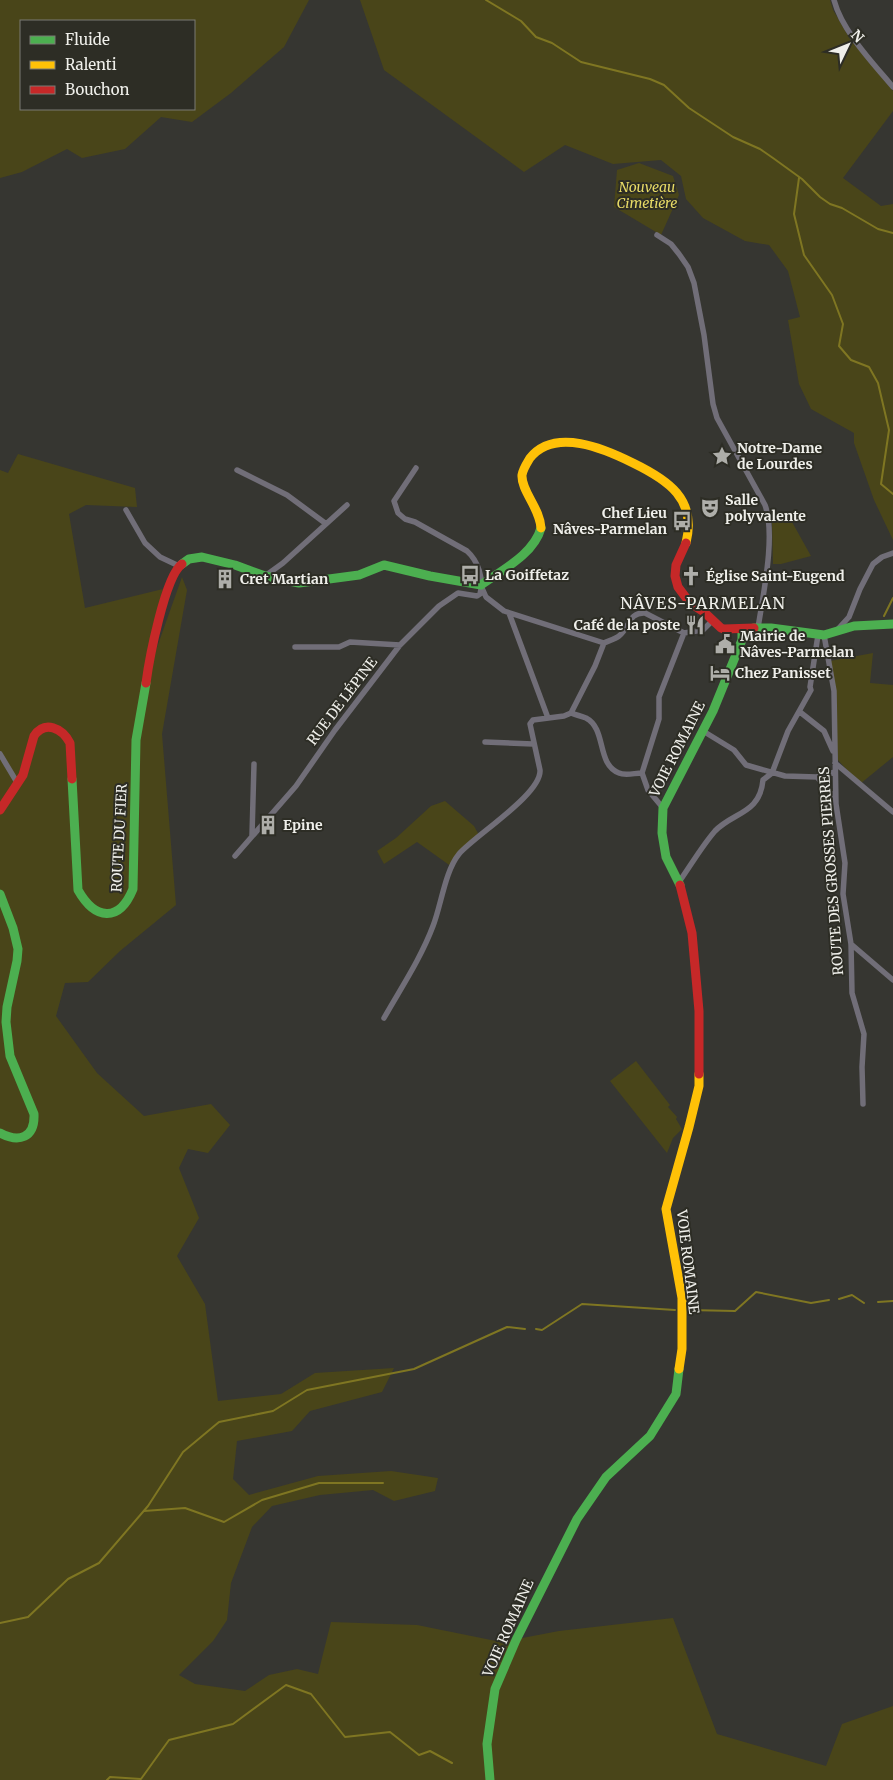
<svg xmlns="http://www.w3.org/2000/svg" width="893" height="1780" font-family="Merriweather,serif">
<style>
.green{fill:#494519;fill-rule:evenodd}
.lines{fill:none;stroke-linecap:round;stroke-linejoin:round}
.stream{stroke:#7f7622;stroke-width:2}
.street{stroke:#716e78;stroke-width:5.5}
.fast{stroke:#4caf50;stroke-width:9}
.slow{stroke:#ffc107;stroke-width:9}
.jam{stroke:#c62828;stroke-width:9}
.labels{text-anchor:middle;stroke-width:4;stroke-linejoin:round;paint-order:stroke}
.park-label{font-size:14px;font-style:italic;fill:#e8db66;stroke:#2d2d25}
.poi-label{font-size:14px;font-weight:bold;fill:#efefea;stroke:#2d2d25;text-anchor:start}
.street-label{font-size:14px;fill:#efefea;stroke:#2d2d25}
.quarter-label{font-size:16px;letter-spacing:1px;fill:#efefea;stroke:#2d2d25}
</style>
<rect width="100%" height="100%" fill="#363631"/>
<path class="green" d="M0,0H309L284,47L231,93L192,122L161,117L125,149L82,158L67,149L22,172L0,178ZM21,21H194V109H21Z
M360,0H830L833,10L850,39L893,91V111L843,178L881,206L893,204V540L874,500L854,443V433L811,409L799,384L788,320L800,317L788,271L769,245L745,241L703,218L686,199L681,176L661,160L613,164L565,145L524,172L384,70Z
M639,163L673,176L679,195L661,235L614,207L617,170Z
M18,454L135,488L137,507L86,505L69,514L85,608L163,589L148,653H155L182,577L187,590L162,734L176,905L120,951L88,982L65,983L56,1016L97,1073L144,1116L211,1104L230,1125L208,1153L188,1149L179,1168L199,1218L177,1256L205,1304L218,1401L281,1394L315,1373L394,1368L382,1392L310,1411L292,1431L237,1441L233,1479L249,1495L318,1476L391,1471L438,1478L435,1491L394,1501L373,1490L320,1495L272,1506L252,1527L231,1583L227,1620L213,1641L179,1675L195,1684L245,1691L269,1675L297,1669L318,1674L331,1622L417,1625L501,1642L559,1631L673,1618L717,1734L826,1766L842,1724L893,1706V1780H0V470L8,473Z
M784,519L792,522L811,556L781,564H773L772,522Z
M873,653L870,683L893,685V757L860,784L838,760L830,661Z
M445,801L474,826L480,837L459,855L452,867L417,842L384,864L377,851L396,838L431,806Z
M636,1061L670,1105L668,1107L677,1117L676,1119L682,1129L673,1138L667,1153L610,1081Z"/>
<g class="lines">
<path class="stream" d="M486,0L521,21L536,37L552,43L581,62L650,79L664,85L689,108L733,137L760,149L773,158L802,179L820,197L830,204L842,208L878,229L893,233
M799,178L794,214L804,255L832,295L843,324L839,346L851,360L869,367L878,383L889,430L881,484L893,494
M884,616L893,598
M839,1299L852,1295L864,1303
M878,1302L893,1301
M688,1310L735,1311L756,1292L811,1303L829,1300
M536,1329L542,1330L582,1304L675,1310
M144,1511L185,1508L224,1522L262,1500L319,1483H383
M0,1623L28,1617L68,1579L99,1563L148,1506L183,1452L219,1422L273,1411L307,1390L414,1369L507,1327L525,1329
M107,1780L110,1777L141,1779L169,1740L233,1724L286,1685L311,1694L345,1737L390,1732L419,1755L430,1751L452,1763"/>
<path class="street" d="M834,0C842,31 873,63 893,87
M657,235L671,244L679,254L688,267L694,283L704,335L713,404L717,418L765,505C776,535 763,595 758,628
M237,470L287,495L325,523
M126,510L145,543L160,557L179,566
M265,576L283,563L347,505
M482,588L486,597L504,611L604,643C608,641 615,639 619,636C630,628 628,612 645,613L684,633
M509,613L548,718
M838,629L849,617L860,589L873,564L882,557L893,553
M684,633L703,630L712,621
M824,635L834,691L836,804L845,863L843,894L851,944L852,993L864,1034L862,1067L863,1104
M295,647H339L350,642L400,645
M800,712L824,731L833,751
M571,713C576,715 581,716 586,718C607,729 596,764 619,773C625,776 635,773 642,773
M703,731L734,750L746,765L785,776L817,777L835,772
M485,742L533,744
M0,754L18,784
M835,763L893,812
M817,777L832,795L834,800
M663,808L648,790L642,773L659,719V697L684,633
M252,835L254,764
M235,856L296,786L335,730L400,645L439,606L458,593L477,596L480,594C484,578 478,561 467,551L415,522L405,519L398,513L394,501L416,468
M679,882C691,865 702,846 715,831C733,812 760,814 763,780L772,773L788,731L811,690L810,687L818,635
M851,944L893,980
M384,1018C401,988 421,958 433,926C441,906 445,871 459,854C474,836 542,794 540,770L530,724L533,720L564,716L571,713L595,666L604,643"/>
<path class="fast" d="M182,564L189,559L202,557L235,565L265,576L299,583L359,575L384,565L430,576L481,585C502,570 534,554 541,528
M754,628H771L824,635L854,626L893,624
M72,779L78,890C95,920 119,923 133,889L136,740L146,683
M680,885L666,857L662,833L663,808L713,711L742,640V629
M0,894L13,928L18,949L17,961L7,1007L6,1022L10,1056L34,1114C35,1138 19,1143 0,1133
M490,1780L487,1744L495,1689L516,1640L577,1519L606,1477L650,1436L676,1394L679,1369"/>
<path class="slow" d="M541,528C540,508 521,491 522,475C523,469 527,463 530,458C555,427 605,449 633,463C668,480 697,499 686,543
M679,1369L682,1349V1298L666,1209L689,1127L699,1086V1074"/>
<path class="jam" d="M686,543L676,565L675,576L678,587L690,603L704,612L721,628L724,629L754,628
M146,683C149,660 165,576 182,564
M0,810L23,775L34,736C45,720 62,728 70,743L72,779
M680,885L692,933L699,1011V1074"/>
</g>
<defs>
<symbol id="sight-bare" viewBox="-9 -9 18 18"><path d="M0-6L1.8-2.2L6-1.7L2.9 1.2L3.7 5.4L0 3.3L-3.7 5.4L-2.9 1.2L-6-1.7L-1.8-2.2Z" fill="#aeaea9" stroke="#2d2d25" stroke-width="2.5" paint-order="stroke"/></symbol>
<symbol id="theatre-bare" viewBox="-9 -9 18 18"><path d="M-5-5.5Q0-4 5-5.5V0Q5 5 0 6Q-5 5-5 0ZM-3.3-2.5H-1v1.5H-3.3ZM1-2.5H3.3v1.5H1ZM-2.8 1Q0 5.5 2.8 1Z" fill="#aeaea9" stroke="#2d2d25" stroke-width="2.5" paint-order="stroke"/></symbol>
<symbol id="bus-bare" viewBox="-9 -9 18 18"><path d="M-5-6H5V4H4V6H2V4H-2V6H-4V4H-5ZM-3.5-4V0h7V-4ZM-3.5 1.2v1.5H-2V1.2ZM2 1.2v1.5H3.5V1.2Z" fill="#aeaea9" stroke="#2d2d25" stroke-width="2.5" paint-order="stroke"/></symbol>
<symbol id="church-bare" viewBox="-9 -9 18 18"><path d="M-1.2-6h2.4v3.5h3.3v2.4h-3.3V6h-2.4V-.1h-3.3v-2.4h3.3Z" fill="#aeaea9" stroke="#2d2d25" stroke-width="2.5" paint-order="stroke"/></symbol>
<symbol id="building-bare" viewBox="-9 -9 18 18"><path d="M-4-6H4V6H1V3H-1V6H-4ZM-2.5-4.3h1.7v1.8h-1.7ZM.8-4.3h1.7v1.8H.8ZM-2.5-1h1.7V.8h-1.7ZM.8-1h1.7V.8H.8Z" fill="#aeaea9" stroke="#2d2d25" stroke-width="2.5" paint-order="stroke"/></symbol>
<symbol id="restaurant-bare" viewBox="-9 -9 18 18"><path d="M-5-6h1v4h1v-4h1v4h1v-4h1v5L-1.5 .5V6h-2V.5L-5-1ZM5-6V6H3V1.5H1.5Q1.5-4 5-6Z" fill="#aeaea9" stroke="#2d2d25" stroke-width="2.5" paint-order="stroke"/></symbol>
<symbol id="civic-bare" viewBox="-9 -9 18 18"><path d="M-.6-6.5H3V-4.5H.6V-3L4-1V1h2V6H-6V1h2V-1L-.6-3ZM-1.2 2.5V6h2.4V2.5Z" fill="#aeaea9" stroke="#2d2d25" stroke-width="2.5" paint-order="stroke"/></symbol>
<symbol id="hotel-bare" viewBox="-9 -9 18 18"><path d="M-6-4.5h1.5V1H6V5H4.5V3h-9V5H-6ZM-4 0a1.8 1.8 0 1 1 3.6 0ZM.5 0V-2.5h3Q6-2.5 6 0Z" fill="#aeaea9" stroke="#2d2d25" stroke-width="2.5" paint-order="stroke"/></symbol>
</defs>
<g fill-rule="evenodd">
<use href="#sight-bare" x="708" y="442" width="28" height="28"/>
<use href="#theatre-bare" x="696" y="494" width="28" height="28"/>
<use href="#bus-bare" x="668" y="507" width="28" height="28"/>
<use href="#bus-bare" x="456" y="561" width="28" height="28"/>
<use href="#church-bare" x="677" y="562" width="28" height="28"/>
<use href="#building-bare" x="211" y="565" width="28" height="28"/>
<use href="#restaurant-bare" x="681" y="611" width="28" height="28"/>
<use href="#civic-bare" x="711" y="630" width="28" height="28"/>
<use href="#hotel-bare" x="706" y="659" width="28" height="28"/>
<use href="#building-bare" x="254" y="811" width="28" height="28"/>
</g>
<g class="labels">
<g class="park-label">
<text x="647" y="192">Nouveau<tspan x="647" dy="16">Cimetière</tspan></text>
</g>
<g class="poi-label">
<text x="737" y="453">Notre-Dame<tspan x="737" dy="16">de Lourdes</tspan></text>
<text x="725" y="505">Salle<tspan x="725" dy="16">polyvalente</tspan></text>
<text x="667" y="518" text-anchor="end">Chef Lieu<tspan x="667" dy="16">Nâves-Parmelan</tspan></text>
<text x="485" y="580">La Goiffetaz</text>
<text x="706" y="581">Église Saint-Eugend</text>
<text x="240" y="584">Cret Martian</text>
<text x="680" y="630" text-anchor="end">Café de la poste</text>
<text x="740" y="641">Mairie de<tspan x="740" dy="16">Nâves-Parmelan</tspan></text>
<text x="735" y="678">Chez Panisset</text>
<text x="283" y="830">Epine</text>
</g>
<g class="street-label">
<text transform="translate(342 701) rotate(-53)" y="5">RUE DE LÉPINE</text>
<text transform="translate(677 749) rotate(-63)" y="5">VOIE ROMAINE</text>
<text transform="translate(119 838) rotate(-87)" y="5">ROUTE DU FIER</text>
<text transform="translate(831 871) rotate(-94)" y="5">ROUTE DES GROSSES PIERRES</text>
<text transform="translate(688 1262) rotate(83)" y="5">VOIE ROMAINE</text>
<text transform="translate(508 1628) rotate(-66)" y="5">VOIE ROMAINE</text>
</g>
<g class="quarter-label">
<text x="703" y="609">NÂVES-PARMELAN</text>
</g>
</g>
<rect x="20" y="20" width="175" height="90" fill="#2d2d25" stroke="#7b7b74"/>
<rect x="30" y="36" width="25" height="8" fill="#4caf50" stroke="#7b7b74"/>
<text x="65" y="45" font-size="15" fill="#efefea">Fluide</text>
<rect x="30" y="61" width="25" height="8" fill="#ffc107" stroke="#7b7b74"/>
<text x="65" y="70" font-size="15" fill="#efefea">Ralenti</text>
<rect x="30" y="86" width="25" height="8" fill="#c62828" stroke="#7b7b74"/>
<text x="65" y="95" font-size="15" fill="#efefea">Bouchon</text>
<g transform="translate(848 45) rotate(47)" stroke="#2d2d25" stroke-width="4" paint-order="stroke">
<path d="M0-4L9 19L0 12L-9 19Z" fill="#efefea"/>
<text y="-8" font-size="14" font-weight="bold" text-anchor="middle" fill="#efefea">N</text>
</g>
</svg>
